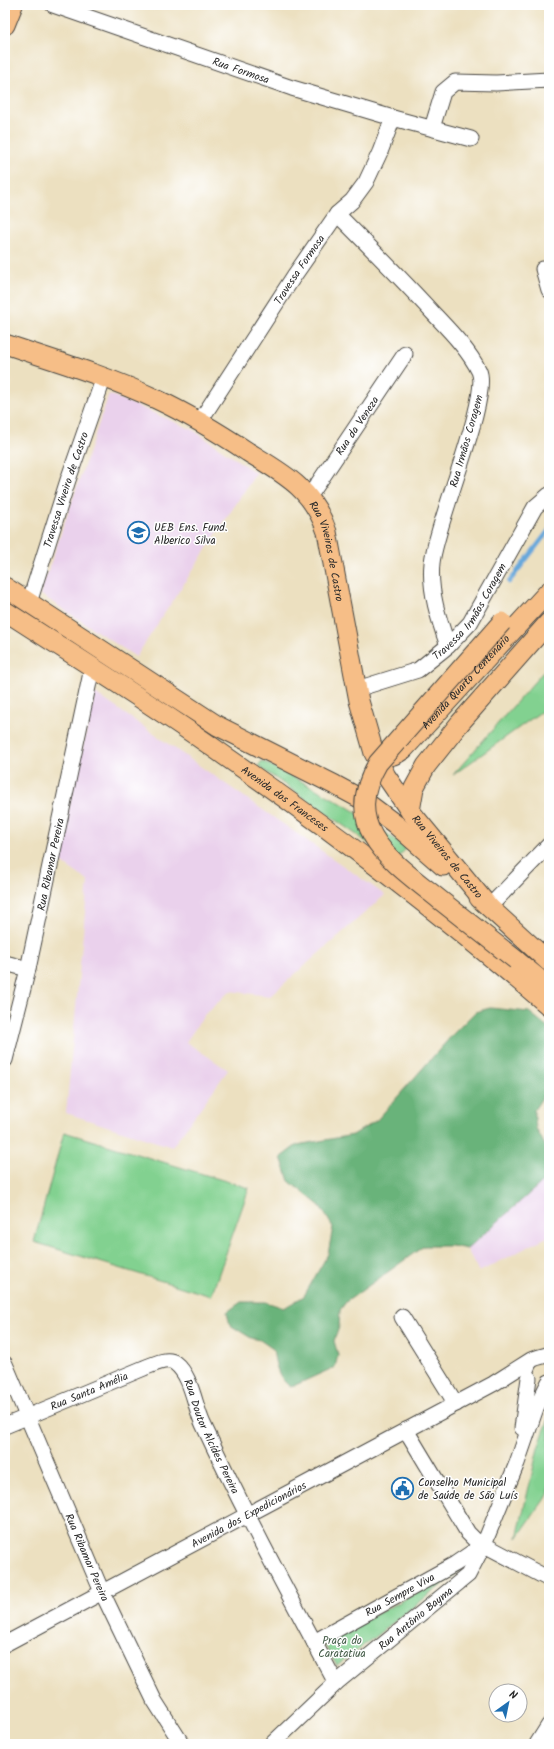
<svg xmlns="http://www.w3.org/2000/svg" width="554" height="1749" font-family="Kalam,sans-serif">
<style>
.built{fill:#ead1ec}
.green{fill:#82d190;stroke:#567e5e}
.forest{fill:#69b37a;stroke:#4a6f52}
.lines{fill:none;stroke-linecap:round;stroke-linejoin:round}
.stream{stroke:#68a8db;stroke-width:4.5}
.minor-casing{stroke:#484641;stroke-width:17}
.major-casing{stroke:#484641;stroke-width:21}
.minor{stroke:#fff;stroke-width:15}
.major{stroke:#f6be87;stroke-width:19}
.major-bridge-casing{stroke:#484641;stroke-width:21;stroke-linecap:butt}
.major-bridge{stroke:#f6be87;stroke-width:19}
.labels{text-anchor:middle;stroke-width:3;stroke-linejoin:round;paint-order:stroke}
.street-label{font-size:11px;fill:#2b2b2b;stroke:#fff}
.poi-label{font-size:11px;fill:#2b2b2b;stroke:#fff;text-anchor:start}
.park-label{font-size:11px;fill:#455d49;stroke:#fff}
</style>
<rect width="100%" height="100%" fill="#fff"/>
<filter id="ink" filterUnits="userSpaceOnUse"><feTurbulence type="fractalNoise" baseFrequency=".025" numOctaves="2"/><feDisplacementMap in="SourceGraphic" scale="8" xChannelSelector="R" yChannelSelector="G"/><feConvolveMatrix kernelMatrix="1 2 1 2 8 2 1 2 1" color-interpolation-filters="sRGB"/></filter>
<filter id="wash" filterUnits="userSpaceOnUse"><feTurbulence type="fractalNoise" baseFrequency=".012" numOctaves="4" result="noise"/><feDisplacementMap in="SourceGraphic" scale="16" xChannelSelector="R" yChannelSelector="G"/><feGaussianBlur stdDeviation="0.9" result="paint"/><feColorMatrix in="noise" values="0 0 0 0 0 0 0 0 0 0 0 0 0 0 0 0 0 1.4 0 .05"/><feComposite in="paint" operator="in"/></filter>
<g filter="url(#wash)">
<rect width="100%" height="100%" fill="#ece0c0"/>
<path class="built" d="M109,394L193,430L256,473L136,657L40,594Z
M95,693L385,895L270,996L230,991L205,1014L186,1042L228,1070L172,1147L66,1113L88,881L57,859Z
M549,1176V1236L479,1272L467,1249Z"/>
<path class="green" d="M549,665V706L453,775Z
M262,761C314,788 361,810 406,849L398,857L377,849L258,766Z
M64,1132L249,1188L211,1296L34,1242Z
M549,1418V1493L517,1538L538,1448Z
M461,1570L337,1666L323,1642Z"/>
<path class="forest" d="M490,1008L529,1012L549,1028V1087L534,1110L536,1128L549,1153V1176L467,1249L452,1246H424L346,1302L340,1310L339,1327L334,1341L338,1355L335,1367L291,1387C278,1379 275,1364 273,1349L260,1340L251,1338L230,1325L227,1312L241,1302H266L284,1308L304,1296L328,1254L333,1227L320,1206L289,1181L281,1157L297,1145L353,1135L377,1120L454,1033L475,1012Z"/>
<g class="lines">
<path class="stream" d="M509,582L549,530"/>
</g>
</g>
<g filter="url(#ink)">
<g class="lines">
<defs>
<g id="minor">
<path id="s1" d="M53,5L292,88L393,118L471,139"/>
<path d="M432,128L443,92L455,82L496,83L549,80"/>
<path d="M337,214C369,246 401,278 432,312C448,329 469,350 479,371C491,397 436,523 432,563C429,591 439,620 448,646"/>
<path d="M543,269L549,290"/>
<path id="s2" d="M200,421L294,276L337,214L352,201L366,182L380,152L393,118"/>
<path id="s3" d="M309,497L405,354"/>
<path id="s4" d="M29,603L68,480L104,377"/>
<path id="s5" d="M357,689L418,670L448,646L470,623L535,507L549,495"/>
<path d="M489,907L549,845"/>
<path d="M5,963L28,969"/>
<path id="s6" d="M5,1060L28,969L92,668"/>
<path d="M402,1317L456,1404"/>
<path id="s7" d="M5,1364L102,1592L154,1700L182,1744"/>
<path d="M527,1368C530,1356 540,1358 549,1354"/>
<path id="s8" d="M5,1426L144,1368C152,1365 167,1357 175,1363C192,1376 194,1405 203,1424C244,1512 290,1597 336,1683"/>
<path d="M522,1428L529,1378"/>
<path d="M406,1430L468,1533L475,1540L549,1579"/>
<path id="s9" d="M314,1642L455,1564L483,1545"/>
<path id="s10" d="M5,1644L493,1384L531,1360"/>
<path id="s11" d="M272,1744L336,1683L468,1575L484,1544L517,1463L536,1408L549,1382"/>
<path d="M537,1744L549,1725"/>
</g>
<g id="major">
<path d="M5,25L13,5"/>
<path id="s12" d="M5,344C56,361 107,376 156,399C188,414 218,432 248,452C284,474 313,489 327,532L359,701L374,753L386,776L410,811L489,907"/>
<path d="M5,587L218,726L335,785L363,800L395,824L443,866"/>
<path id="s13" d="M5,611C79,659 154,705 225,756C338,834 445,917 549,1006"/>
<path id="s14" d="M377,754C387,759 396,755 404,749L549,591"/>
<path d="M410,811L414,788L426,766L460,723L549,622"/>
<path d="M479,898L549,962"/>
<path d="M516,960L549,987"/>
</g>
</defs>
<use href="#minor" class="minor-casing"/>
<use href="#major" class="major-casing"/>
<use href="#minor" class="minor"/>
<use href="#major" class="major"/>
<defs>
<path id="major-bridge" d="M502,622L378,763C339,829 393,862 440,900C465,920 491,940 516,960"/>
</defs>
<use href="#major-bridge" class="major-bridge-casing"/>
<use href="#major-bridge" class="major-bridge"/>
</g>
</g>
<defs>
<symbol id="school-ring" viewBox="-11 -11 22 22"><circle r="9.5" fill="#fff" stroke="#1f6fb2" stroke-width="1.5"/><path d="M0-5L7-2L0 1L-7-2ZM-4 1L0 2.5L4 1V4Q0 6-4 4Z" fill="#1f6fb2"/></symbol>
<symbol id="civic-ring" viewBox="-11 -11 22 22"><circle r="9.5" fill="#fff" stroke="#1f6fb2" stroke-width="1.5"/><path d="M-.6-6.5H3V-4.5H.6V-3L4-1V1h2V6H-6V1h2V-1L-.6-3ZM-1.2 2.5V6h2.4V2.5Z" fill="#1f6fb2"/></symbol>
</defs>
<g fill-rule="evenodd">
<use href="#school-ring" x="126" y="520" width="25" height="25"/>
<use href="#civic-ring" x="390" y="1476" width="25" height="25"/>
</g>
<g class="labels">
<g class="street-label">
<text dy="4" stroke="none"><textPath href="#s1" startOffset="199">Rua Formosa</textPath></text>
<text dy="4" stroke="none"><textPath href="#s2" startOffset="181">Travessa Formosa</textPath></text>
<text dy="4" stroke="none"><textPath href="#s3" startOffset="86">Rua da Veneza</textPath></text>
<text transform="translate(466 441) rotate(-74)" y="4">Rua Irmãos Coragem</text>
<text dy="4" stroke="none"><textPath href="#s4" startOffset="119">Travessa Viveiro de Castro</textPath></text>
<text dy="4" stroke="none"><textPath href="#s12" startOffset="401">Rua Viveiros de Castro</textPath></text>
<text dy="4" stroke="none"><textPath href="#s5" startOffset="143">Travessa Irmãos Coragem</textPath></text>
<text dy="4" stroke="none"><textPath href="#s14" startOffset="120">Avenida Quarto Centenário</textPath></text>
<text dy="4" stroke="none"><textPath href="#s13" startOffset="337">Avenida dos Franceses</textPath></text>
<text dy="4" stroke="none"><textPath href="#s12" startOffset="736">Rua Viveiros de Castro</textPath></text>
<text dy="4" stroke="none"><textPath href="#s6" startOffset="201">Rua Ribamar Pereira</textPath></text>
<text dy="4" stroke="none"><textPath href="#s8" startOffset="91">Rua Santa Amélia</textPath></text>
<text dy="4" stroke="none"><textPath href="#s8" startOffset="266">Rua Doutor Alcídes Pereira</textPath></text>
<text dy="4" stroke="none"><textPath href="#s10" startOffset="276">Avenida dos Expedicionários</textPath></text>
<text dy="4" stroke="none"><textPath href="#s7" startOffset="210">Rua Ribamar Pereira</textPath></text>
<text dy="4" stroke="none"><textPath href="#s9" startOffset="98">Rua Sempre Viva</textPath></text>
<text dy="4" stroke="none"><textPath href="#s11" startOffset="191">Rua Antônio Bayma</textPath></text>
</g>
<g class="poi-label">
<text x="154" y="531">UEB Ens. Fund.<tspan x="154" dy="13">Alberico Silva</tspan></text>
<text x="418" y="1486">Conselho Municipal<tspan x="418" dy="13">de Saúde de São Luís</tspan></text>
</g>
<g class="park-label">
<text x="342" y="1644">Praça do<tspan x="342" dy="13">Caratatiua</tspan></text>
</g>
</g>
<rect width="554" height="1749" fill="none" stroke="#fff" stroke-width="20"/>
<g transform="translate(508 1703) rotate(33)"><circle r="19" fill="#ffffff" stroke="#aaaaaa"/>
<path d="M0-3L7 15L0 10L-7 15Z" fill="#1f6fb2"/>
<text y="-6" font-size="11" font-weight="bold" text-anchor="middle" fill="#2b2b2b">N</text>
</g>
</svg>
